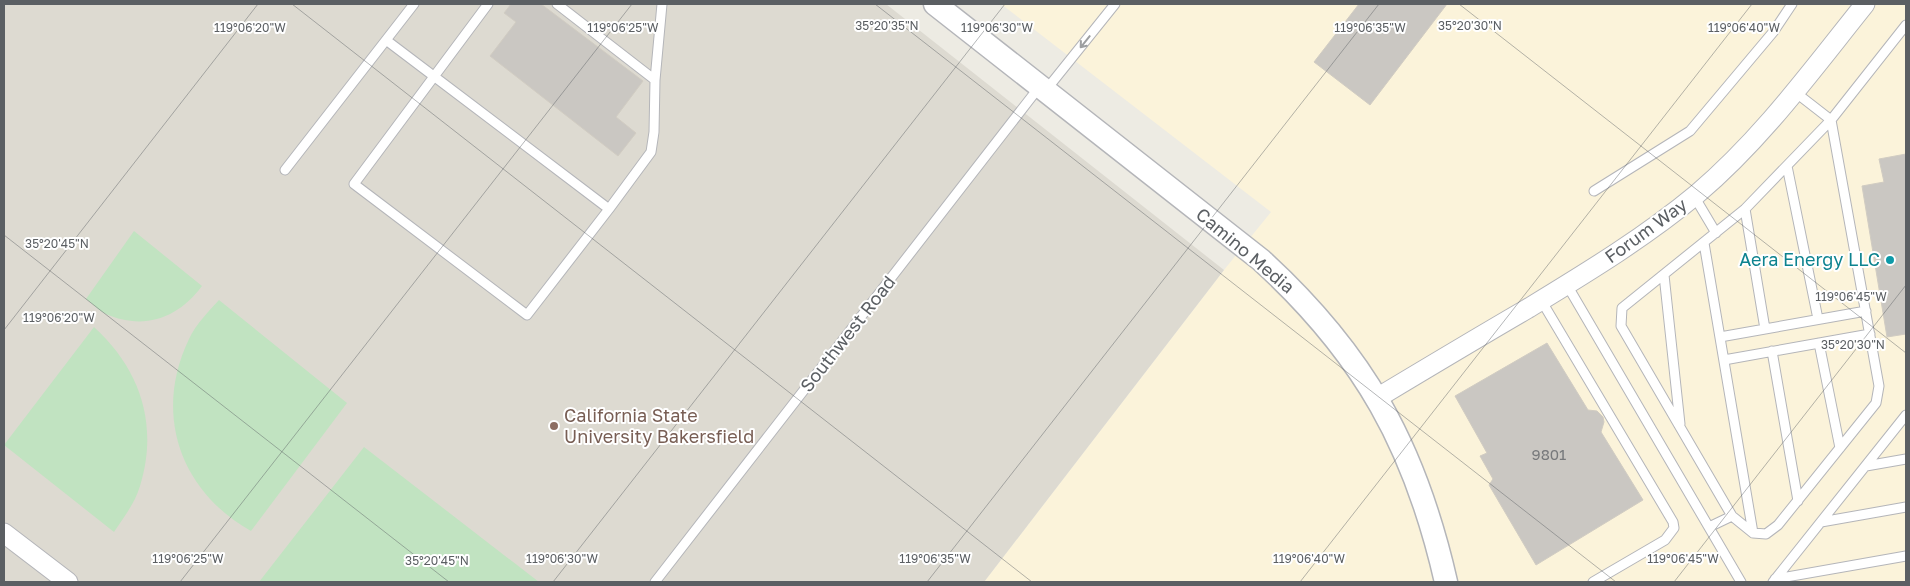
<svg xmlns="http://www.w3.org/2000/svg" width="1910" height="586" font-family="'Golos Text',sans-serif">
<style>
.commercial{fill:#fbf3da}
.education{fill:#dddad1}
.green{fill:#c1e3c1}
.building{fill:#cac7c2;stroke:#d1ccc2}
.lines{fill:none;stroke-linecap:round;stroke-linejoin:round}
.service-casing{stroke:#b4b5b9;stroke-width:11}
.minor-casing{stroke:#b4b5b9;stroke-width:21}
.tertiary-casing{stroke:#b4b5b9;stroke-width:25}
.service{stroke:#fff;stroke-width:9}
.minor{stroke:#fff;stroke-width:19}
.tertiary{stroke:#fff;stroke-width:22}
.oneway{stroke:#9d9fa1}
.ticks{fill:none;stroke:#5b5f63;stroke-width:1;stroke-opacity:0.45}
.culture-dot{fill:#0f9aa8;stroke:#fff;stroke-width:2}
.education-dot{fill:#8d6e63;stroke:#fff;stroke-width:2}
.labels{text-anchor:middle;stroke-width:4;stroke-linejoin:round;paint-order:stroke}
.number-label{font-size:15px;fill:#77797b}
.street-label{font-size:18px;fill:#5b5f63;stroke:#fff}
.culture-label{font-size:18px;fill:#0d838f;stroke:#fff;text-anchor:end}
.education-label{font-size:18px;fill:#785e54;stroke:#fff;text-anchor:start}
.ticks-label{font-size:12px;text-anchor:middle;fill:#5b5f63;stroke:#fff;stroke-width:4;stroke-linejoin:round;paint-order:stroke}
</style>
<rect width="100%" height="100%" fill="#edebe3"/>
<path class="commercial" d="M1001,4H1906V582H984L1224,270L1271,212Z"/>
<path class="education" d="M4,4H886L1224,270L984,582H4Z"/>
<path class="green" d="M134,231L202,286C180,316 147,330 111,316C101,313 94,305 86,299Z
M219,300L347,403L251,531C180,491 153,414 189,339C196,324 208,312 219,300Z
M94,327C140,369 159,424 140,486C135,503 124,517 114,532L4,445Z
M364,447L539,582H259Z"/>
<path class="building" d="M511,4H541L643,81L616,117L636,133L618,156L490,56L516,22L504,13Z
M1359,4H1447L1370,105L1314,62Z
M1906,154V334L1887,337L1862,186L1884,182L1879,159Z
M1547,343L1588,410L1597,411L1603,417L1604,422L1601,432L1643,500L1536,565L1489,485L1493,479L1480,456L1487,453L1455,396Z"/>
<g class="lines">
<defs>
<path id="service" d="M488,4L354,184L527,315L609,209
M557,4L655,80
M386,40L609,209L651,152L654,132L655,80L662,4
M1046,90L1115,4
M1787,166L1818,319
M285,170L414,4
M1594,191L1690,131L1774,31L1792,4
M1694,196L1716,233
M1745,209L1765,329
M1704,243L1753,533
M1664,275L1680,424
M1567,285L1741,582
M1541,300L1673,522L1674,528L1665,540L1593,582
M1720,337L1866,311
M1819,343L1840,448
M1772,351L1798,501
M1724,360L1870,334
M1866,466L1906,459
M1732,516L1621,326L1622,308L1745,209L1831,120L1795,92
M1821,522L1906,507
M1709,527L1732,516L1753,533L1766,534L1778,525L1876,403L1879,386L1831,120L1906,25
M1775,579L1906,556
M655,582L1040,86
M1773,582L1906,415"/>
<path id="minor" d="M1377,398C1427,368 1477,338 1527,309C1586,273 1644,238 1697,194C1762,139 1812,70 1865,4
M4,533L68,582"/>
<path id="tertiary" d="M935,4L1261,260C1364,354 1415,446 1446,582"/>
</defs>
<use href="#service" class="service-casing"/>
<use href="#minor" class="minor-casing"/>
<use href="#tertiary" class="tertiary-casing"/>
<use href="#service" class="service"/>
<use href="#minor" class="minor"/>
<use href="#tertiary" class="tertiary"/>
</g>
<defs><path id="oneway-shaft" d="M-6 0H5M1.5-3L5.5 0L1.5 3" fill="none" stroke-width="1.6" stroke-linecap="round" stroke-linejoin="round" transform="scale(1.25)"/></defs>
<use class="oneway" href="#oneway-shaft" transform="translate(1085 42) rotate(129)"/>
<path class="ticks" d="M292,4L1032,582M875,4L1616,582M1459,4L1906,353M4,235L449,582M4,330L258,4M180,582L632,4M553,582L1005,4M927,582L1379,4M1300,582L1752,4M1674,582L1906,285"/>
<circle class="culture-dot" cx="1890" cy="260" r="5"/>
<circle class="education-dot" cx="554" cy="426" r="5"/>
<g class="labels">
<g class="number-label">
<text x="1549" y="460">9801</text>
</g>
<g class="street-label">
<text transform="translate(1646 231) rotate(-36)" y="6">Forum Way</text>
<text transform="translate(1245 251) rotate(40)" y="6">Camino Media</text>
<text transform="translate(848 334) rotate(-52)" y="6">Southwest Road</text>
</g>
<g class="culture-label">
<text x="1880" y="266">Aera Energy LLC</text>
</g>
<g class="education-label">
<text x="564" y="422">California State<tspan x="564" dy="21">University Bakersfield</tspan></text>
</g>
</g>
<g class="ticks-label">
<text x="887" y="30">35°20'35"N</text>
<text x="1470" y="30">35°20'30"N</text>
<text x="250" y="32">119°06'20"W</text>
<text x="1744" y="32">119°06'40"W</text>
<text x="623" y="32">119°06'25"W</text>
<text x="997" y="32">119°06'30"W</text>
<text x="1370" y="32">119°06'35"W</text>
<text x="57" y="248">35°20'45"N</text>
<text x="1851" y="301">119°06'45"W</text>
<text x="59" y="322">119°06'20"W</text>
<text x="1853" y="349">35°20'30"N</text>
<text x="188" y="563">119°06'25"W</text>
<text x="562" y="563">119°06'30"W</text>
<text x="935" y="563">119°06'35"W</text>
<text x="1309" y="563">119°06'40"W</text>
<text x="1683" y="563">119°06'45"W</text>
<text x="437" y="565">35°20'45"N</text>
</g>
<rect width="1910" height="586" fill="none" stroke="#5b5f63" stroke-width="10"/>
</svg>
